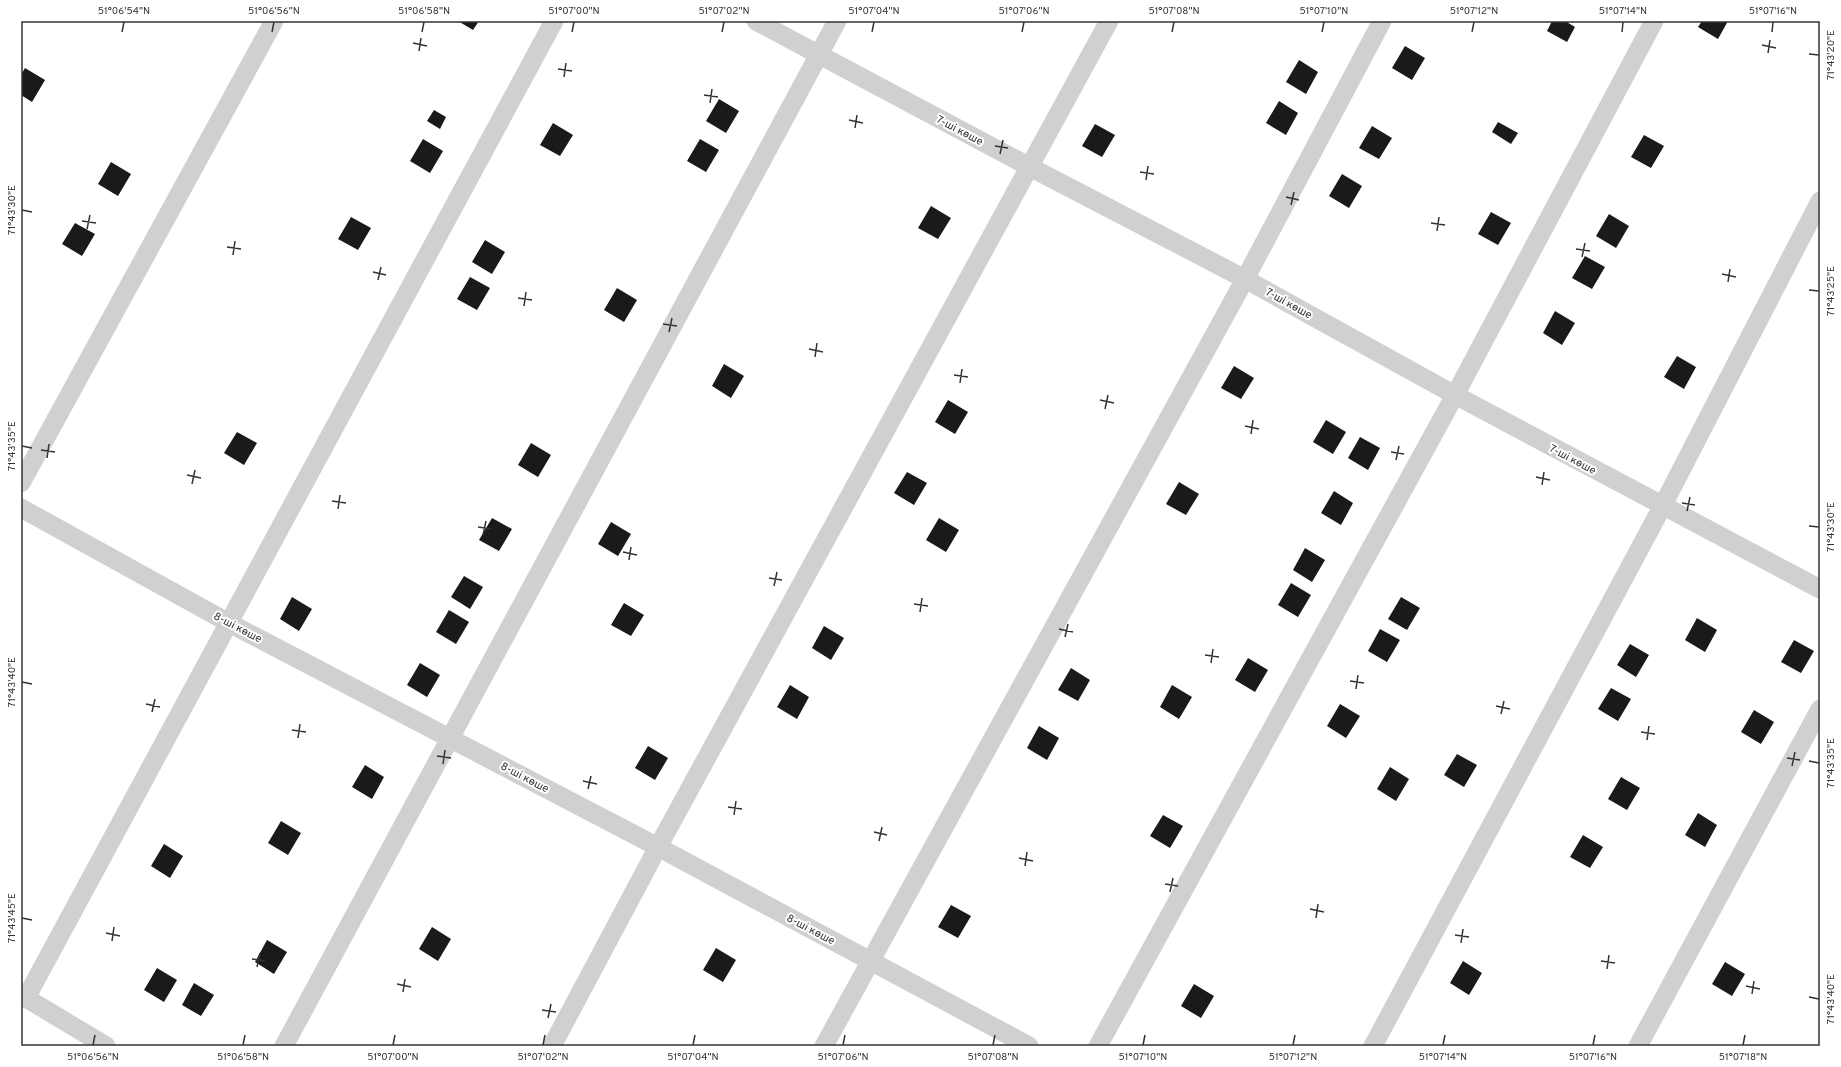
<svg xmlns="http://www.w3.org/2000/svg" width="1841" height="1067" font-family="Overpass,sans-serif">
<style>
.building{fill:#1a1a1a}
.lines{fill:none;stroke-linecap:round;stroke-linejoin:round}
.minor{stroke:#d0d0d0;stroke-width:19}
.ticks{fill:none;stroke:#333;stroke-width:1.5}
.labels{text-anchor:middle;stroke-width:4;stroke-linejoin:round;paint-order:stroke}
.street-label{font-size:11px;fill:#333;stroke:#fff}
.neatline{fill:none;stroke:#333;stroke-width:1.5}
.ticks-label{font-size:10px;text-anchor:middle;fill:#333}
</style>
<rect width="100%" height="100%" fill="#fff"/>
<path class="building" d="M458,21H479L473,30Z
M1552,21H1565L1575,27L1567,42L1547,31Z
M1702,21H1728L1718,39L1698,27Z
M1405,46L1425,58L1412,80L1392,68Z
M1299,60L1318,72L1306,94L1286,82Z
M25,68L45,80L32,102L21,95V75Z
M719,99L739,111L726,133L706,121Z
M1279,101L1298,113L1286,135L1266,123Z
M434,110L446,117L440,129L427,121Z
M1498,122L1518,133L1511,144L1492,132Z
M553,123L573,135L560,156L540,145Z
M1095,124L1115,135L1102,157L1082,146Z
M1372,126L1392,138L1379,159L1359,148Z
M1644,135L1664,146L1651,168L1631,157Z
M423,139L443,151L430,173L410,161Z
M700,139L719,150L706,172L687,161Z
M111,162L131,174L118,196L98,184Z
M1342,174L1362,186L1349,208L1329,196Z
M931,206L951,218L938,239L918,228Z
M1491,212L1511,223L1498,245L1478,234Z
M1609,214L1629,226L1616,248L1596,236Z
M351,217L371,228L358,250L338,239Z
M75,223L95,234L82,256L62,244Z
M485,240L505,252L492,274L472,262Z
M1585,256L1605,267L1592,289L1572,278Z
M470,277L490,288L477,310L457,299Z
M617,288L637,300L624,322L604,310Z
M1555,311L1575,323L1562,345L1543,333Z
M1677,356L1696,367L1684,389L1664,377Z
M724,364L744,376L731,398L712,386Z
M1234,366L1254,378L1241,399L1221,388Z
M948,400L968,412L955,434L935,422Z
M1326,420L1346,432L1333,454L1313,442Z
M237,432L257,443L244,465L224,453Z
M1360,437L1380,448L1368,470L1348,458Z
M531,443L551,455L538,477L518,465Z
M907,472L927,483L914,505L894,493Z
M1179,482L1199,494L1186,515L1166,504Z
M1334,491L1353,503L1341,525L1321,513Z
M492,518L512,529L499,551L479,540Z
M939,518L959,530L946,552L926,540Z
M611,522L631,534L618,556L598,544Z
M1305,548L1325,560L1312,582L1293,570Z
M464,576L483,587L470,609L451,597Z
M1291,583L1311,595L1298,617L1278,605Z
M292,597L312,609L299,631L280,619Z
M1401,597L1420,608L1407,630L1388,619Z
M624,603L644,615L631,636L611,625Z
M449,610L469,622L456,644L436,632Z
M1697,618L1717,630L1705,652L1685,640Z
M824,626L844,638L831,660L812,648Z
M1380,629L1400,640L1387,662L1368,651Z
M1794,640L1814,651L1801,673L1781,662Z
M1630,644L1649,655L1636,677L1617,665Z
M1248,658L1268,670L1255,692L1235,680Z
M420,663L440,675L427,697L407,685Z
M1071,668L1090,680L1078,701L1058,690Z
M790,685L809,697L797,719L777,707Z
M1172,685L1192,697L1179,719L1160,707Z
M1611,688L1631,699L1618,721L1598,709Z
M1340,704L1360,716L1346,738L1327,726Z
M1754,710L1774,722L1761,744L1741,732Z
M1039,726L1059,738L1047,760L1027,748Z
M648,746L668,758L655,780L635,768Z
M1457,754L1477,765L1464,787L1444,775Z
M365,765L384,777L372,799L352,787Z
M1390,767L1409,779L1396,801L1377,789Z
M1621,777L1640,788L1627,810L1608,799Z
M1698,813L1717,825L1705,847L1685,835Z
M1163,815L1183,826L1170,848L1150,836Z
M281,821L301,833L288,855L268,843Z
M1583,835L1603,847L1590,868L1570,857Z
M164,844L183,856L170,878L151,866Z
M951,905L971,916L958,938L938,927Z
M432,927L451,939L438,961L419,949Z
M267,940L287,952L274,974L255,962Z
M716,948L736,960L723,982L703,970Z
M1463,961L1482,973L1469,995L1450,983Z
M1725,962L1745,974L1732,996L1712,984Z
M157,968L177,980L164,1002L144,990Z
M194,983L214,995L201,1016L182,1005Z
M1194,984L1214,996L1201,1018L1181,1006Z"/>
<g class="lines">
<path class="minor" d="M756,21L1028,166L1245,279L1455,395L1820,589
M21,483L274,21
M21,508L229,623L658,847L1029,1046
M21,995L106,1046
M26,998L554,21
M284,1046L837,21
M552,1046L658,847L1109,21
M824,1046L1245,279L1382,21
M1098,1046L1455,395L1654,21
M1373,1046L1662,507L1820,201
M1638,1046L1820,709"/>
</g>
<path class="ticks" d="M122,32L124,22M272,32L274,22M422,32L424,22M572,32L574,22M722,32L724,22M872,32L874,22M1022,32L1024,22M1172,32L1174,22M1322,32L1324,22M1472,32L1474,22M1622,32L1623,22M1772,32L1773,22M413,43L427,46M1762,45L1776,48M419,51L421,38M1768,53L1770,40M1809,54L1819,55M558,69L572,71M564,77L566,63M704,95L718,97M710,103L712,89M849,120L863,123M855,128L857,115M995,146L1008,148M1000,154L1003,140M1140,172L1154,174M1146,180L1148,166M1286,197L1299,200M1291,205L1294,192M22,210L32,212M82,221L96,223M1431,223L1445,225M87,229L90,215M1437,231L1439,217M227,247L241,249M1576,249L1590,251M233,255L235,241M1582,257L1585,243M373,272L386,275M1722,274L1736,277M378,280L381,267M1728,282L1730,269M1809,290L1819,291M518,298L532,300M524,306L526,292M663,324L677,326M669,332L672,318M809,349L823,352M815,357L817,343M954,375L968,377M960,383L962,369M1100,400L1114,403M1105,409L1108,395M1245,426L1259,429M1251,434L1253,420M22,446L32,448M41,450L55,452M1391,452L1404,454M47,458L49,444M1396,460L1399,446M187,475L201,478M1536,477L1550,480M192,484L195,470M1542,485L1544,472M332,501L346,503M1682,503L1695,505M338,509L340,495M1687,511L1690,497M1809,526L1819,527M478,527L491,529M483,535L486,521M623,552L637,555M629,560L631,547M769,578L782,580M774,586L777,572M914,604L928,606M920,612L922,598M1059,629L1073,632M1065,637L1068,624M1205,655L1219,657M1211,663L1213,649M1350,681L1364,683M22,682L32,684M1356,689L1358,675M146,704L160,707M1496,706L1510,709M152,712L155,699M1501,714L1504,701M292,730L306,732M1641,732L1655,734M298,738L300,724M1647,740L1649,726M437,756L451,758M1787,758L1800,760M1809,761L1819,763M443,764L445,750M1792,766L1795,752M583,781L597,784M588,789L591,776M728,807L742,809M734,815L736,801M874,832L887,835M879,841L882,827M1019,858L1033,861M1025,866L1027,852M1165,884L1178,886M1170,892L1173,878M1310,909L1324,912M22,918L32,920M1316,918L1318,904M106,933L120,936M1455,935L1469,937M112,941L114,927M1461,943L1463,929M252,959L265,961M1601,961L1615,963M257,967L260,953M1607,969L1609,955M397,984L411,987M1746,986L1760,989M403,992L405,979M1752,994L1754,981M1809,997L1819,999M542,1010L556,1012M548,1018L551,1004M93,1045L95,1035M243,1045L245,1035M393,1045L395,1035M543,1045L545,1035M693,1045L695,1035M843,1045L845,1035M993,1045L995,1035M1143,1045L1145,1035M1293,1045L1295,1035M1443,1045L1445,1035M1593,1045L1595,1035M1743,1045L1745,1035"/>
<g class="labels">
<g class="street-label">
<text transform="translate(960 130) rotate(28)" y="4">7-ші көше</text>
<text transform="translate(1289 303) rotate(29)" y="4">7-ші көше</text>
<text transform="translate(1573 459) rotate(28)" y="4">7-ші көше</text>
<text transform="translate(238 627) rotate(28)" y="4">8-ші көше</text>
<text transform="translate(525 777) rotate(28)" y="4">8-ші көше</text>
<text transform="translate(811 929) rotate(28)" y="4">8-ші көше</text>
</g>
</g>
<rect width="1841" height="1067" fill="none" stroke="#ffffff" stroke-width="44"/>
<rect x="22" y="22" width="1797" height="1023" class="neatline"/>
<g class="ticks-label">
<text x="124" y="14">51°06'54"N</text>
<text x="274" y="14">51°06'56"N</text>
<text x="424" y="14">51°06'58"N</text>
<text x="574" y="14">51°07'00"N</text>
<text x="724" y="14">51°07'02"N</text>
<text x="874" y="14">51°07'04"N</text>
<text x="1024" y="14">51°07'06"N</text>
<text x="1174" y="14">51°07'08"N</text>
<text x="1324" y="14">51°07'10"N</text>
<text x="1474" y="14">51°07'12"N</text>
<text x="1623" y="14">51°07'14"N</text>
<text x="1773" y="14">51°07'16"N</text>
<text transform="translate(1830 55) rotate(-90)" y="4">71°43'20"E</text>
<text transform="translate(11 210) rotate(-90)" y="4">71°43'30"E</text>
<text transform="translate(1830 291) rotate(-90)" y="4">71°43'25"E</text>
<text transform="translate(11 446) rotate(-90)" y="4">71°43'35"E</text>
<text transform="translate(1830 527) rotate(-90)" y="4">71°43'30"E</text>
<text transform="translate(11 682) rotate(-90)" y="4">71°43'40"E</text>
<text transform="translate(1830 763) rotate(-90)" y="4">71°43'35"E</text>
<text transform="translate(11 918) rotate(-90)" y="4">71°43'45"E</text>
<text transform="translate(1830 999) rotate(-90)" y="4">71°43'40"E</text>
<text x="93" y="1060">51°06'56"N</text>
<text x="243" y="1060">51°06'58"N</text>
<text x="393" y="1060">51°07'00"N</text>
<text x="543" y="1060">51°07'02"N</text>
<text x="693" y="1060">51°07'04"N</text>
<text x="843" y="1060">51°07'06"N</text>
<text x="993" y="1060">51°07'08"N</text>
<text x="1143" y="1060">51°07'10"N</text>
<text x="1293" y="1060">51°07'12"N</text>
<text x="1443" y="1060">51°07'14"N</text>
<text x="1593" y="1060">51°07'16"N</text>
<text x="1743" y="1060">51°07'18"N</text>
</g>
</svg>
